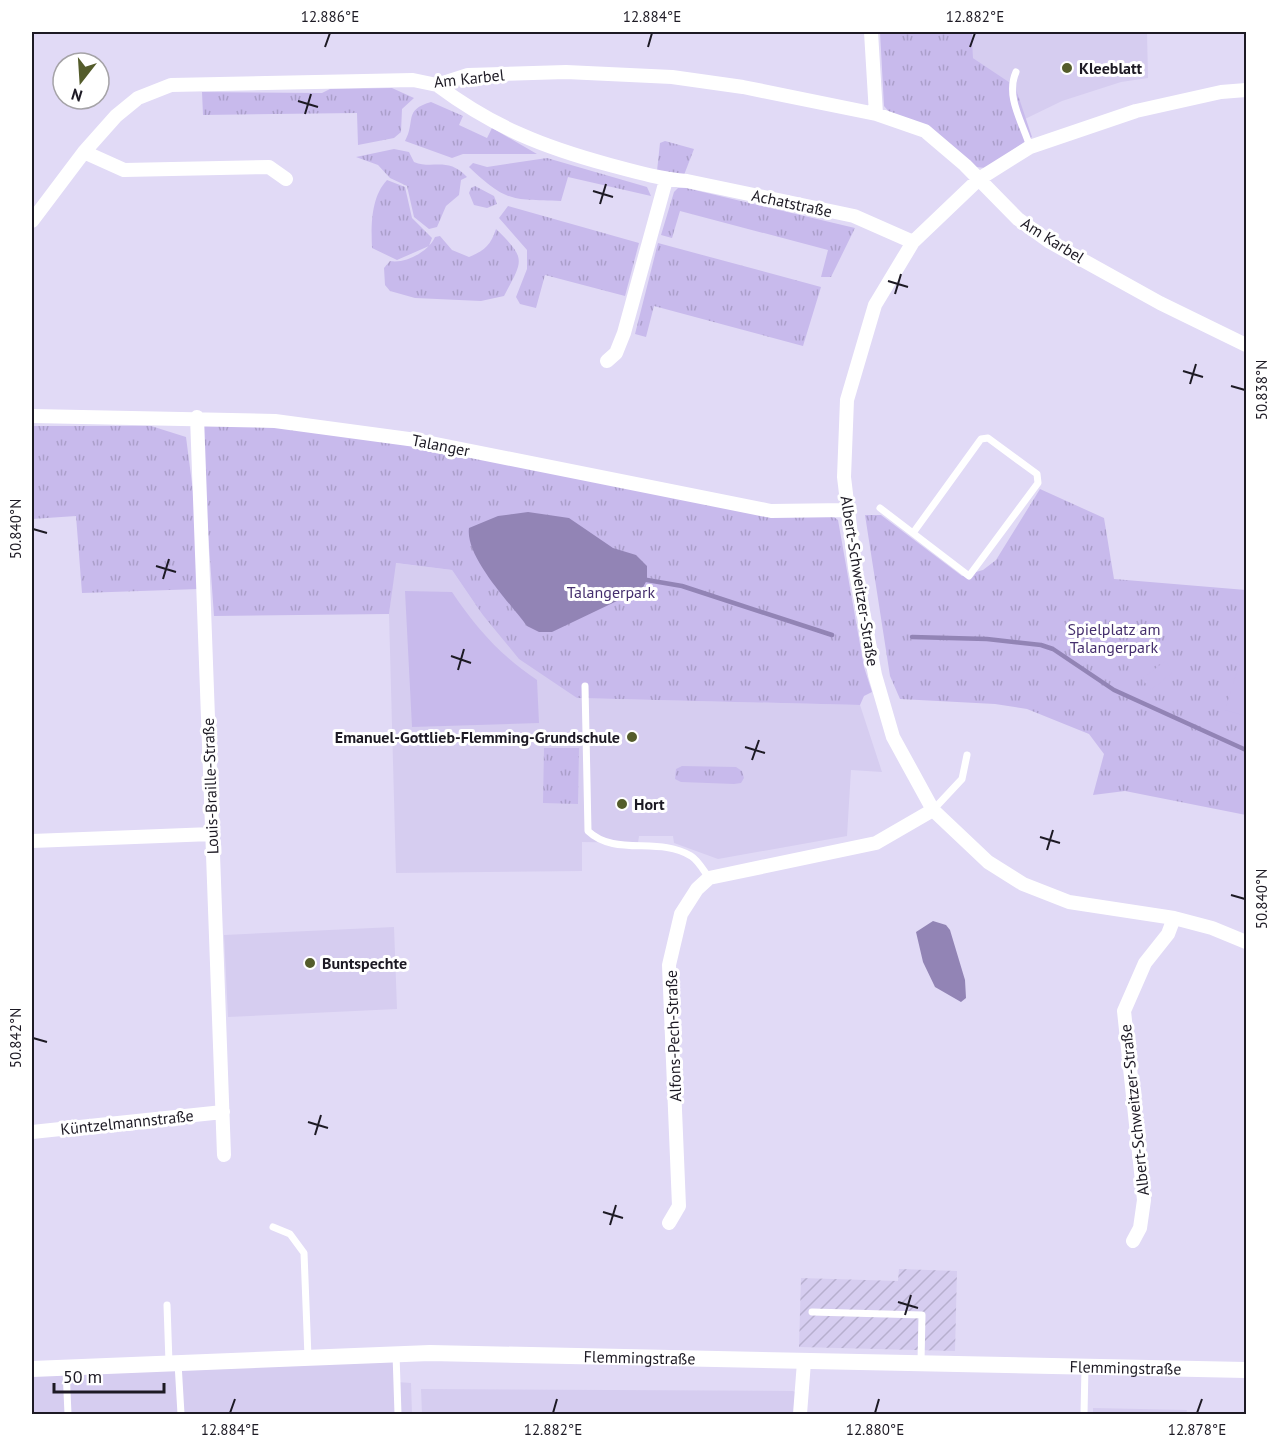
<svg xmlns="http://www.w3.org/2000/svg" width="1278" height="1446" font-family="'PT Sans',sans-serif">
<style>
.built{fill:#d6cdf0}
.industrial{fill:url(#industrial-furrows)}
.grass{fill:url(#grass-tufts)}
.pitch{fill:#c8baec}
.water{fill:#9284b5}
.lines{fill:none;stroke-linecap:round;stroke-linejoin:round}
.stream{stroke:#9284b5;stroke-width:4.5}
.service{stroke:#fff;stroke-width:7}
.minor{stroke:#fff;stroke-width:14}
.tertiary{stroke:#fff;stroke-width:16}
.ticks{fill:none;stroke:#1d1a24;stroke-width:2}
.poi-dot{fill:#545c2b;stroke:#fff;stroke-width:2}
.labels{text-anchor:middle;stroke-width:6;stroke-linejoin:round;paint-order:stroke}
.poi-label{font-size:16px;font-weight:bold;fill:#1d1a24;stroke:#fff;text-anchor:start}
.street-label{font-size:16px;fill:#1d1a24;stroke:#fff}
.park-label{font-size:16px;fill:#46306e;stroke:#fff}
.neatline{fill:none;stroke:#1d1a24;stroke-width:2}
.ticks-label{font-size:15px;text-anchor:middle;fill:#1d1a24}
</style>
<defs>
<pattern id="industrial-furrows" width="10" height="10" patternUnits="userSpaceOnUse" patternTransform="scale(1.5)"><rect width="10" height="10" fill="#d6cdf0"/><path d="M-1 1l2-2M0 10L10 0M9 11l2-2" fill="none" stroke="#b7afce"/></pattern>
<pattern id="grass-tufts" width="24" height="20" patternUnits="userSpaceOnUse" patternTransform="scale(1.5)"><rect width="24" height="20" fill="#c8baec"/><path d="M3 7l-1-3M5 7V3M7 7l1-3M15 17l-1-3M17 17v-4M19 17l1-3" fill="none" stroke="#ab9fca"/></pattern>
</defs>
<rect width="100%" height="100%" fill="#e1daf6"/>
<path class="built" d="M972,32H1147L1148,78L1121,82L1062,101L1025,119L1015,86L973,58Z
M395,563L452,570L482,614L577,698L860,705L882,772L851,770L847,836L718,859L674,843L673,836H639L638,843L582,842V871L396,873L389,614Z
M394,927L397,1009L228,1017L224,935Z
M396,1354L397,1382L411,1383L412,1414H32V1369Z
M421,1389L793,1391L797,1393L796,1414H422Z
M1093,1408L1187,1410L1186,1414H1093Z"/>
<path class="industrial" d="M899,1269L957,1271L955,1351L799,1347L801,1278L898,1281Z"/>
<path class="grass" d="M880,32H972L973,58L1015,86L1032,137L986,168L976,167L891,114L884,106Z
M392,88L414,98L402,109L401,132L394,138L358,145L357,113L203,115L202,92L322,93L330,89Z
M431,102L463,116L459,125L487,138L492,128L537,154H463L452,158L405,141C416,121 403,110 431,102Z
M665,141L694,149L684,175L657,171L660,143Z
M394,149L409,152L414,162C433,170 447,156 467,177L461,180L459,195L446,206L437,227L429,229L414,217L407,186L390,178L378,165L356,157Z
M547,158L647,187L651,196L568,177L561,201C512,199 507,203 469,167L473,163L487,167Z
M387,180L405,187L412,218L432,238L429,246L397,260L372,248C371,225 371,197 387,180Z
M475,186L494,196L497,204L487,208L474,205L469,193L471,188Z
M678,188H686L855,228L831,277H821L828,250L680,211L672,238L661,235L674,192Z
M508,206L639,243L625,296L545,275L536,308L520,304L516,297L527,269V250L499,218Z
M496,229C527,259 523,260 504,296L481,301L415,298L390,291L385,285L384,268L390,261C406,264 429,251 435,237L440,236L452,250L469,257C484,251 491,245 496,229Z
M658,243L821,287L803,346L654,306L646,337L635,334Z
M200,419L276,424L830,514L838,520L864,667L872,692L864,696L860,705L577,698L519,659L482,614L452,570L396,563L389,614L214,616Z
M32,426H151L186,437L197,522L199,589L82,593L76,516L32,519Z
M1040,489L1104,518L1114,579L1246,590V815L1125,791L1093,795L1104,754L1089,734L1027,709L995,704L900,699L890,676L865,515H881L962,576L983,570L996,560Z
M544,748H579L578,804L543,803Z
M682,766L736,767L742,771L744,778L741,783L734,784L681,782L675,779L676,769Z"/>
<path class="pitch" d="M405,591L452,592C477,629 500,655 537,680L539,723L412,727Z
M1165,661L1173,672L1151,690L1142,679Z
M1239,665L1246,668V716L1225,710Z"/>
<path class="water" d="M528,512L569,518L613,548L636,555L647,566V580L642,589L552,632H539L527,626C510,603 465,557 469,528L498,516Z
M933,921L946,925L950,930L965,980L966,998L961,1002L935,987L923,962L916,932Z"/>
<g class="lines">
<path class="stream" d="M647,580L682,586L832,635
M912,637L987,639L1041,645L1053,649L1114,690L1246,750"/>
<path class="service" d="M1016,72C1005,97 1023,123 1030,147
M880,508L969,576L1038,483L1037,474L988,438L981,439L913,533
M585,686L588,831C615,857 659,836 691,856C698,860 704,871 709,878
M933,810L962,779L967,755
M273,1227L290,1234L304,1253L308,1357
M167,1305L169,1363
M812,1312L922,1315L921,1362
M396,1354L398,1414
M178,1363L181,1414
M66,1369L68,1414
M1084,1414L1085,1367"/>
<path class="minor" d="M871,32L876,114
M437,85C493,127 543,147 610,165C636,172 660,179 687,181L854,216L913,242
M1246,90L1221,92L1136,111L1030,147L979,179L913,242L875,305L847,400L844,477L855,568L875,675L893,737L933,810L988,862L1023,884L1069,902L1174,918L1212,928L1246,942
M84,152L124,170L269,167L286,179
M32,221L84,152L116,116L138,98L171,85L413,80L437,85L468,75L566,72L672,77L743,87L876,114L925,131L965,165L1018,219L1050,242L1160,303L1246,345
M607,361L616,353L624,333L666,180
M32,416L275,421L416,440L771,511L847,510
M197,417L224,1155
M32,841L212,834
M32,1132L223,1112
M669,1223L679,1206L669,965L681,914L697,889L709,878L876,843L933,810
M1133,1241L1140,1228L1144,1200L1124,1011L1145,963L1168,934L1174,918
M800,1414L804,1362"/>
<path class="tertiary" id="s1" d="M32,1369L430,1353L1246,1370"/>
</g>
<path class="ticks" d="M325,47L330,33M648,47L652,33M970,47L975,33M298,101L318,107M305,114L311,94M593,191L613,197M600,204L606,184M888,281L908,287M895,294L901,274M1183,371L1203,377M1190,384L1196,364M1231,386L1245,390M33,529L47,533M156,566L176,572M163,579L169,559M451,656L471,663M458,670L464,649M745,747L765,753M752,760L759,740M1040,837L1060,843M1047,850L1053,830M1231,895L1245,899M33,1038L47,1042M308,1122L328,1128M315,1135L321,1115M603,1212L623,1218M610,1225L616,1205M898,1302L918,1308M905,1315L911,1295M230,1413L235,1399M553,1413L557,1399M875,1413L879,1399M1197,1413L1202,1399"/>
<g class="poi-dot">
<circle cx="1067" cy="68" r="6"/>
<circle cx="632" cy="737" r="6"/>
<circle cx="622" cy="804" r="6"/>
<circle cx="310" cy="963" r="6"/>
</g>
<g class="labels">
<g class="poi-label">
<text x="1079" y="74">Kleeblatt</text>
<text x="620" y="743" text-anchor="end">Emanuel-Gottlieb-Flemming-Grundschule</text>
<text x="634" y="810">Hort</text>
<text x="322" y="969">Buntspechte</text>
</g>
<g class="street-label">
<text transform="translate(469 78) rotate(-6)" y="6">Am Karbel</text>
<text transform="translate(792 203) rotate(12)" y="6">Achatstraße</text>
<text transform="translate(1053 240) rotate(32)" y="6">Am Karbel</text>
<text transform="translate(441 445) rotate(11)" y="6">Talanger</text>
<text transform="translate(860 581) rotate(81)" y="6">Albert-Schweitzer-Straße</text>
<text transform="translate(210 786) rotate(-92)" y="6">Louis-Braille-Straße</text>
<text transform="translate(673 1036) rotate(-92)" y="6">Alfons-Pech-Straße</text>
<text transform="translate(1134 1110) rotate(-96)" y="6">Albert-Schweitzer-Straße</text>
<text transform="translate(127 1122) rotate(-6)" y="6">Küntzelmannstraße</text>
<text dy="6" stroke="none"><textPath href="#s1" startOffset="608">Flemmingstraße</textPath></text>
<text dy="6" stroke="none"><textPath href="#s1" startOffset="1094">Flemmingstraße</textPath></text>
</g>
<g class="park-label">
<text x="611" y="598">Talangerpark</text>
<text x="1114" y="635">Spielplatz am<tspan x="1114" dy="18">Talangerpark</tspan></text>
</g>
</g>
<rect width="1278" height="1446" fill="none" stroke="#ffffff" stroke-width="66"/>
<g transform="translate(81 81) rotate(197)"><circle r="28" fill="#ffffff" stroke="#a5a3a7" stroke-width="1.5"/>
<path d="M0-4.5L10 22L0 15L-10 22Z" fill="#545c2b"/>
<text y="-9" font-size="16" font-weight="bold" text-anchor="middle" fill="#1d1a24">N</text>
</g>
<path d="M54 1383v9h110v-9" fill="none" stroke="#1d1a24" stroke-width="3"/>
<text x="63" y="1383" font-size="18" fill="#1d1a24" stroke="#ffffff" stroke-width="4.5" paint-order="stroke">50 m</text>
<rect x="33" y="33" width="1212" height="1380" class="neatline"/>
<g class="ticks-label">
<text x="330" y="22">12.886°E</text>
<text x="652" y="22">12.884°E</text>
<text x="975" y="22">12.882°E</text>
<text transform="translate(1262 390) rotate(-90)" y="5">50.838°N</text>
<text transform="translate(16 529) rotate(-90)" y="5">50.840°N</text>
<text transform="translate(1262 899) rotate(-90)" y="5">50.840°N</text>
<text transform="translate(16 1038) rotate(-90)" y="5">50.842°N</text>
<text x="230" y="1435">12.884°E</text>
<text x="553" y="1435">12.882°E</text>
<text x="875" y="1435">12.880°E</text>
<text x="1197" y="1435">12.878°E</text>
</g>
</svg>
